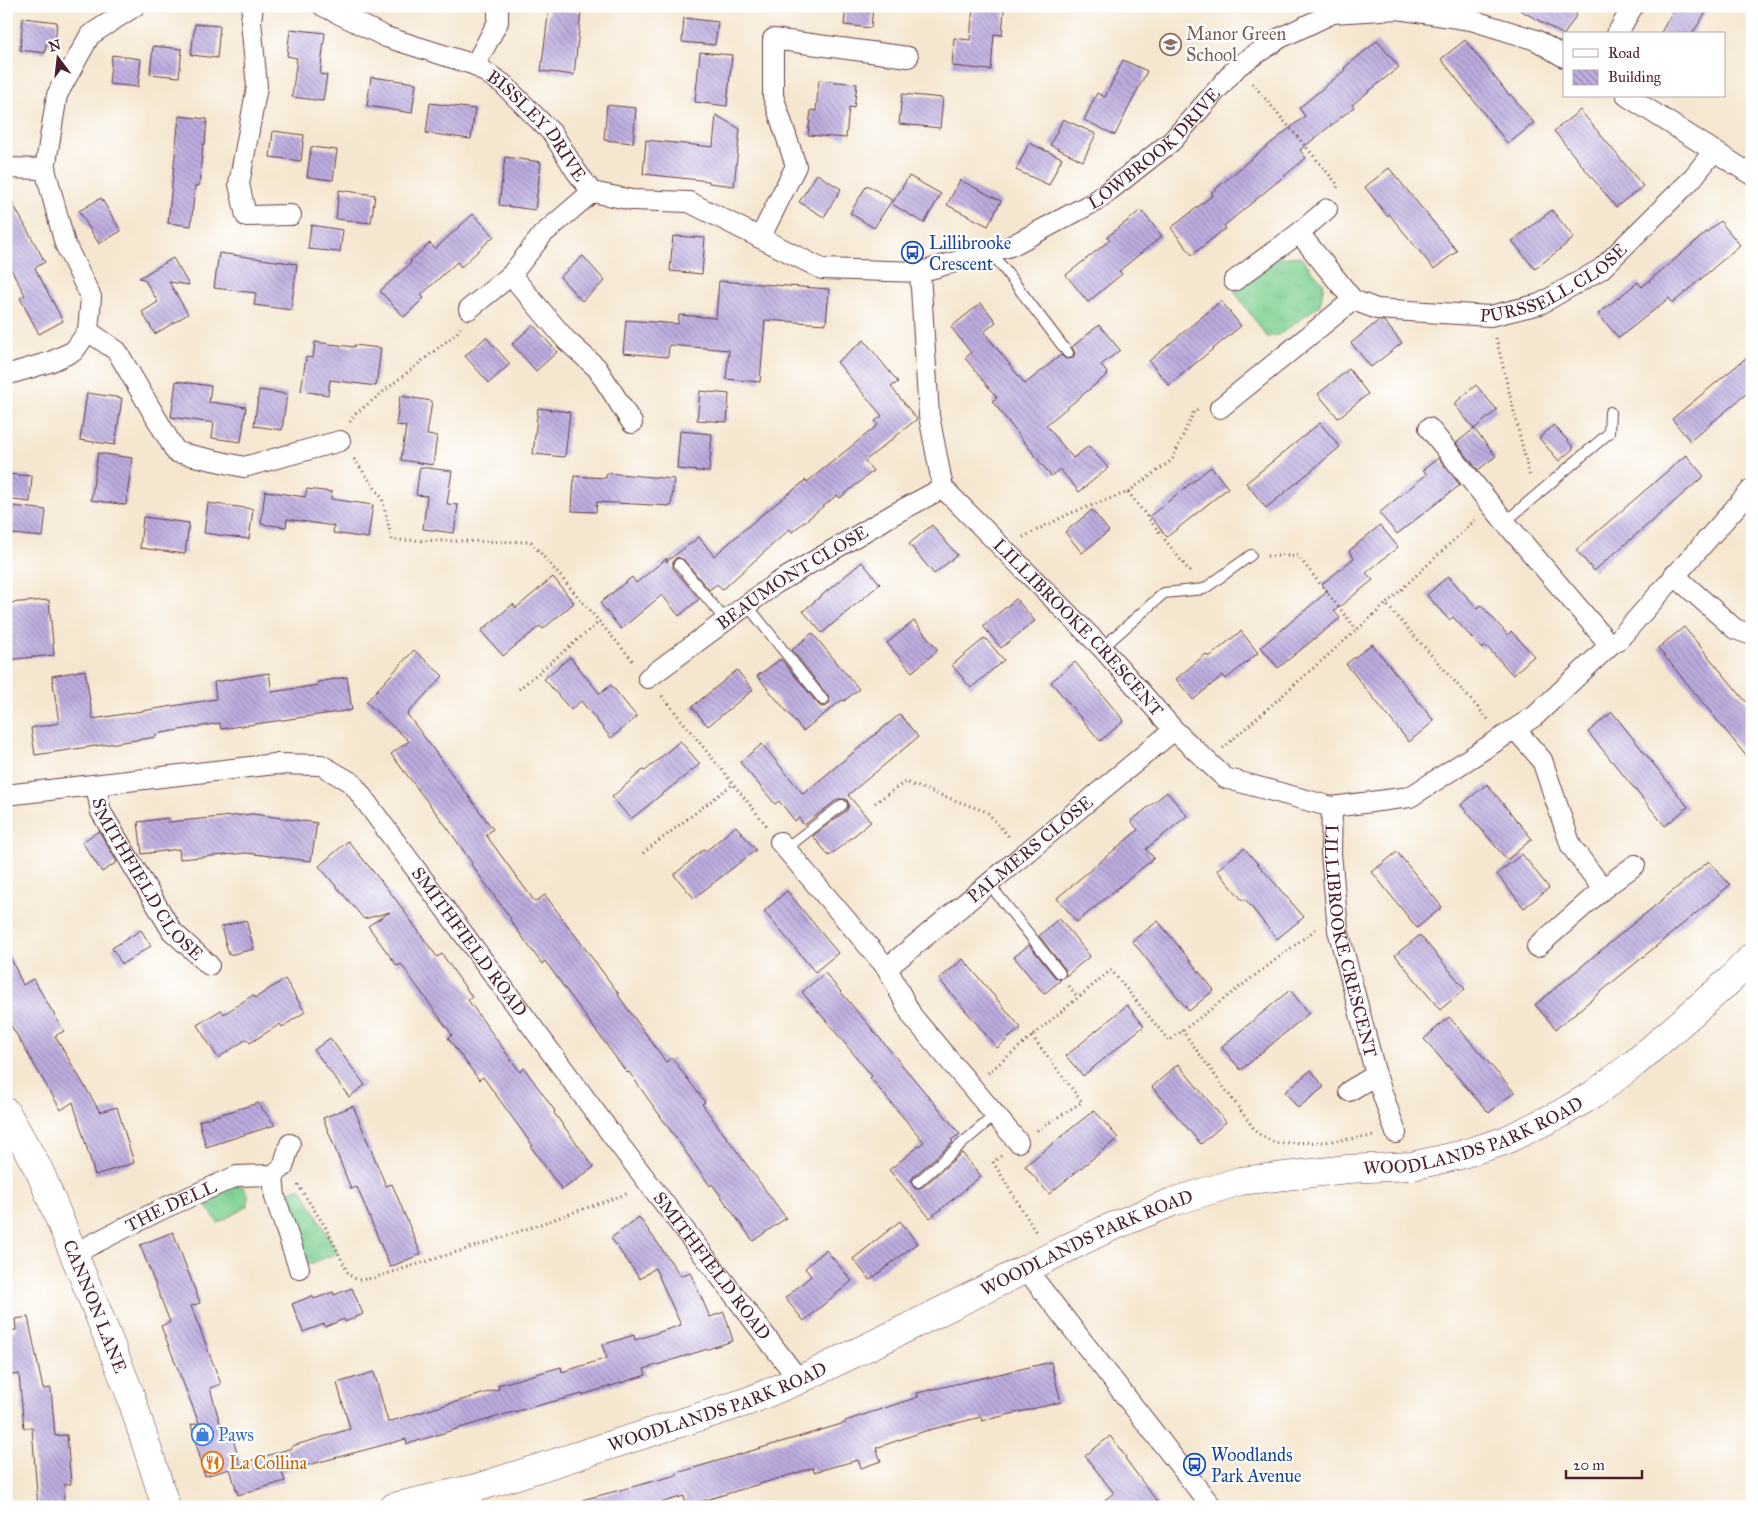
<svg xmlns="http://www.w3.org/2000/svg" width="1758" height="1513" font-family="'IM FELL Great Primer',serif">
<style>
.grass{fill:url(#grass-tufts);stroke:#64785e}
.building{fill:url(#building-back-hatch)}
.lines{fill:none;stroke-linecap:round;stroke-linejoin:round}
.lane-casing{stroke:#643d44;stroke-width:12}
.street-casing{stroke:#643d44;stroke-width:22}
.secondary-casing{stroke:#643d44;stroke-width:29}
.path{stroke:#643d44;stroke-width:3;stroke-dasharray:1 4;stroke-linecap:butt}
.lane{stroke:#fff;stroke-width:10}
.street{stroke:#fff;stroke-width:20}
.secondary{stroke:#fff;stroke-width:28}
.labels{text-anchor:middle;stroke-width:4.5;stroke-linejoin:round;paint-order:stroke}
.education-label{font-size:18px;fill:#785e54;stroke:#fff;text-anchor:start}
.street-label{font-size:18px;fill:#4a1f2b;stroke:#fff}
.transit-label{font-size:18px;fill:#164399;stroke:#fff;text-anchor:start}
.shop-label{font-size:18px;fill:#366cbe;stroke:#fff;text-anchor:start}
.food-label{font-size:18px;fill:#c56008;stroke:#fff;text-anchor:start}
</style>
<defs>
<pattern id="grass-tufts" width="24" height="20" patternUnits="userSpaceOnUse" patternTransform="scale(1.25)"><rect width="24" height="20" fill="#7ed092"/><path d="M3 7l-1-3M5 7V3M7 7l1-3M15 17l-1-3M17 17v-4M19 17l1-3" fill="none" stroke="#6eb27e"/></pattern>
<pattern id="building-back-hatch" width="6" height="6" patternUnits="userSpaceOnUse" patternTransform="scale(1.25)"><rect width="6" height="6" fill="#bcacdf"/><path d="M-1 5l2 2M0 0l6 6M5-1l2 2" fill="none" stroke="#9b8bb5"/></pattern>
</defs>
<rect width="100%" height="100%" fill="#fff"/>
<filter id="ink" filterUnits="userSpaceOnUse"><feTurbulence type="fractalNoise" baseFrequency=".02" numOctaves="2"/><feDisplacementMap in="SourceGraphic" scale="10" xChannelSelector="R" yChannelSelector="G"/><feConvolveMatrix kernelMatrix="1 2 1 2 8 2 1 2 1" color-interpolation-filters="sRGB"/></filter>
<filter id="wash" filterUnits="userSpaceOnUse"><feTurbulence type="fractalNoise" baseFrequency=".0096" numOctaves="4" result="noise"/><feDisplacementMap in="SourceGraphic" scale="20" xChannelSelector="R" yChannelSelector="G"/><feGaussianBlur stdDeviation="1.12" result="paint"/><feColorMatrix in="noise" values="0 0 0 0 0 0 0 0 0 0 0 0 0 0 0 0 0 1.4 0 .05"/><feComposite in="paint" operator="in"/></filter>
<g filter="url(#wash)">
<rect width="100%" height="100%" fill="#f5e6cf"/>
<path class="grass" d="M1300,256L1324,284L1320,305L1279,335L1267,337L1234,291L1278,258Z
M225,1185L242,1186L248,1194V1206L218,1223L200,1196Z
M300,1187L306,1196L338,1253L299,1268L275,1197Z"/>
<g id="blocks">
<path class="building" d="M846,6H873L871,28L844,25Z
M1513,6H1562L1577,14L1564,35Z
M1676,6H1710L1692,34H1660Z
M973,7L1004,10L1002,35L994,34L991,70L952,66L954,38L970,40Z
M549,8L581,12L574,75L541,71Z
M23,18L57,22L55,45L46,44L45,53L20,50Z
M684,18L718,22L715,45L682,42Z
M195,24L220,26L217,58L191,55Z
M290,29L325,33L320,74L327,75L323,101L292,97L297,58L287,56Z
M1465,40L1509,95L1510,94L1534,123L1508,144L1441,59Z
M1377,41L1399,67L1352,105L1354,107L1300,150L1306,158L1224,226L1226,228L1192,255L1171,228L1213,195L1211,193L1251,159L1305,116L1299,108L1345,70L1344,68Z
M153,46L182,49L179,77L150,74Z
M700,52L732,55L727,106L695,102Z
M112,55L141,59L138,87L109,84Z
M1123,60L1147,71L1115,135L1084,120L1097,93L1105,97Z
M371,77L416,83L412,113L367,106Z
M819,80L857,84L854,108L849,107L846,138L808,135L811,110L816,111Z
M902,94L943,98L940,128L899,124Z
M430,103L475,109L471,139L426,133Z
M607,105L636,108L633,143L604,140Z
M1580,110L1643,186L1616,207L1554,131Z
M716,115L740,129L734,186L709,183V181L643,174L646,140L713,147Z
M179,116L207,119L205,144H203L199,186H195L191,226L168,223Z
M1063,119L1096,134L1083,161L1050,145Z
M273,131L304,135L301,161L270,157Z
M1029,143L1062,158L1049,185L1016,170Z
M311,147L337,150L333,180L307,177Z
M505,157L541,162L535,210L499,205Z
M1389,168L1457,251L1434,269L1389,214L1387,216L1365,187Z
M817,174L841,189L824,217L799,202Z
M909,176L941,194L924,223L892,204Z
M960,180L1001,201L988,226L947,205Z
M867,185L892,200L874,228L850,213Z
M339,190L375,195L371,223L336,219Z
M6,191L45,262L35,268L63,321L39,334L20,298L25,295L6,260Z
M101,198L121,231L99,244L79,211Z
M1141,210L1162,236L1119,271L1122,274L1088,302L1066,275L1110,240L1107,237Z
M1552,210L1574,238L1535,269L1512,241Z
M473,214L494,236L461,267L457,262L421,295L424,298L404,317L380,291L411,263L410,261L430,243L435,249Z
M1720,221L1740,245L1673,303L1669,298L1619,338L1598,314L1638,282L1642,287Z
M311,225L343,230L340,252L308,249Z
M673,236L705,238L702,274L670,271Z
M219,253L297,264L291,310L254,305L256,293L214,288Z
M583,256L605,281L582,301L560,277Z
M173,258L189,285L169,282L188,314L155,334L142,312L158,302L144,279L139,278Z
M719,281L829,289L826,324L765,320L760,382L726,379L729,350L669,345L668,357L623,353L626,320L678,324L679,315L716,318Z
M1221,301L1241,326L1169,385L1149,361Z
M981,303L996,322L984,332L1025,384L1061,355L1066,359L1073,358L1075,353L1072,347L1099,325L1120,350L1101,365L1108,374L1046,425L1073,458L1089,446L1108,468L1079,492L1060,469L1051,476L992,401L997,398L965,358L971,353L951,327Z
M1378,321H1384L1402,343L1371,367L1351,343Z
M533,325L557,352L536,371L512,344Z
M486,337L510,364L489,383L465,356Z
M864,340L898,382L891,387L917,419L865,461L873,471L840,498L837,495L792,532L790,529L722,590L717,584L709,590L684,560L677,557L673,561V568L699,599L679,616L662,595L621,629L600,603L632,577L636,583L667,558L666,562L699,537L714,556L759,517L806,480L807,482L878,425L875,421L882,416L837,362Z
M315,342L354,347V345L381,348L376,386L330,380L328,395L301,391L306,357L313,358Z
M1752,353V389L1690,441L1672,419Z
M1349,369L1368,394L1338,418L1318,394Z
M176,381L211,386L209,402L246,407L241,442L212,438L214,423L171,417Z
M1476,385L1497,410L1474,429L1454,404Z
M259,390L287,394L282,430L254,426Z
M700,391L729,394L727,422L697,420Z
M87,393L122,398L115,445L80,440Z
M400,396L432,401L427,435L437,436L433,465L401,460L406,426L396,425Z
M538,408L570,412L565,457L533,454Z
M1320,423L1340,447L1266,508L1246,483Z
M1554,425L1574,448L1559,461L1539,438Z
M1474,429L1496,456L1478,470L1456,443Z
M680,431L712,434L709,472L677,469Z
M98,453L132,458L126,505L91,500Z
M1686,455L1704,476L1594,571L1576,550Z
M1438,458L1460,485L1397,534L1379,513L1427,474L1423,470Z
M420,467L452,471L447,504L458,505L454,533L423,529L427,496L416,495Z
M1211,467L1228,488L1167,537L1150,516Z
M607,473L674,479L671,506L597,502L596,512L572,511L574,476L606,478Z
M6,474L32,476L30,502L6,499Z
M307,489L332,492L331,499L373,505L368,538L333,533L334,526L287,519L286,527L261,524L265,491L305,497Z
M208,503L253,509L249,539L204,533Z
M14,506L46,510L43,537L12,534Z
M1092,510L1109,531L1082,553L1065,532Z
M143,517L189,523L185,554L140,548Z
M932,525L957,555L934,574L909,544Z
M1380,525L1398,547L1366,573L1373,580L1334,611L1340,618L1278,668L1261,647L1328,591L1322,584L1354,558L1349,551Z
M862,562L880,584L822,633L803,611Z
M1448,576L1477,608L1481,605L1508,635L1511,631L1534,656L1513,675L1486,646L1482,649L1453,617L1449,620L1427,595Z
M553,577L574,603L543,629L540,626L503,656L481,631L513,604L516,608Z
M1016,599L1035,621L1001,648L983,626Z
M49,600L54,655L6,660V603Z
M914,621L938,650L912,672L887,643Z
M1684,627L1752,709V763L1658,648Z
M1241,631L1258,653L1226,679L1223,675L1193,700L1176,679L1206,654L1209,657Z
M812,633L859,689L844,701L842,700L803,731L757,676L781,659L818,704L821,707L827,706L830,702L828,696L792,650Z
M985,638L1004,660L971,688L952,665Z
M1372,644L1434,721L1409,742L1346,664Z
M414,650L443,676L407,714L493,829L486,835L535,902L545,895L619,994L618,995L666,1062L672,1058L705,1102L702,1104L786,1218L753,1241L712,1184L710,1186L629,1072L627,1073L545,961L542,964L510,920L511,919L471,864L472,863L449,830L391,754L409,741L366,702Z
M570,657L600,694L611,685L637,717L611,738L581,701L571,710L544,679Z
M1075,662L1124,721L1100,741L1051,682Z
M85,670L93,719L216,699L214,682L269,673L272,692L318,685V682L347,677L352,710L221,729L220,723L156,734V737L35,755L31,728L59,723L52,676Z
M737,670L753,690L708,726L692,707Z
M1612,712L1688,807L1665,826L1588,732Z
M900,714L918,737L848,795L871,822L829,856L813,836L847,810L849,805L847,800L844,799H838L804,825L799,818L795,821L779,801L775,804L740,762L762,744L803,794Z
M680,741L700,764L631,819L612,797L643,770L645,771Z
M1487,784L1532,839L1507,860L1461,805Z
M1167,792L1187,816L1146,849L1154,858L1077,922L1057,898L1138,830L1131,821Z
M253,814L317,823L311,861L246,853L180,859L179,849L142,854L138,822L168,818V822Z
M736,826L756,850L694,898L674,875L704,849L706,851Z
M99,831L117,862L102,872L82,842Z
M348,841L394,897L437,957L442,954L472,997L468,1000L520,1072L524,1068L555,1111L554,1113L594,1167L562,1190L531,1147L533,1146L483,1077L479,1080L448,1038L452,1035L401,964L397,966L368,926L390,912L364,919L319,866Z
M1244,848L1304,917L1277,939L1245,899L1243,901L1217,870Z
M1397,852L1442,907L1417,928L1372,872Z
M1522,854L1549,888L1524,908L1497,874Z
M1709,861L1730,885L1556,1029L1535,1005Z
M787,891L838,953L815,972L764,911Z
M1059,918L1090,956L1066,976L1065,969L1039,936Z
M246,920L254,949L229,955L221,927Z
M1158,921L1214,990L1189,1011L1132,941Z
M141,930L151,946L122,964L112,948Z
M1420,935L1465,989L1440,1010L1395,955Z
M1029,945L1055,977L1061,980L1044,994L1014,957Z
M6,947L23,985L33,979L64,1031L55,1036L100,1112L117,1107L134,1163L95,1175L73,1102L61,1110L6,1017Z
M963,959L1021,1028L997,1048L939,979Z
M825,973L960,1134L951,1140L953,1142L913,1177L911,1180L913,1186L916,1189L923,1187L962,1153L981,1176L930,1218L889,1170L924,1142L870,1078L872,1076L802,992Z
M285,979L305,1012L282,1027L280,1024L250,1043L247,1039L218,1058L197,1025L221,1010L224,1014L253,995L255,998Z
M1290,990L1309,1013L1241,1070L1221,1047Z
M1127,1005L1144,1026L1083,1076L1066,1056Z
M1449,1017L1514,1092L1489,1113L1424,1039Z
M330,1038L365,1085L349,1097L314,1050Z
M1178,1064L1226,1122L1201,1144L1152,1087Z
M1311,1070L1324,1087L1298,1108L1285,1092Z
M258,1103L275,1125L206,1147L199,1121Z
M353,1106L386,1186L392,1184L421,1254L390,1267L357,1187L351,1189L323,1118Z
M1094,1110L1118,1138L1049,1194L1025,1166Z
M639,1217L681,1276L690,1272L710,1317L724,1312L733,1341L644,1369L646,1375L582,1395V1394L506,1414L407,1444L406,1439L282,1472L285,1481L238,1495L230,1469L205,1476L191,1425L199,1423L161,1326L170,1322L140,1245L173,1232L200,1303L191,1306L221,1384L210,1388L224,1437L232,1435L240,1464L292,1448V1446L350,1429L337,1383L374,1372L388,1422L499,1389L498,1385L561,1367L562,1372L607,1358L602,1345L634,1335L635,1340L681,1325L655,1268L640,1279L611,1238Z
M900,1221L917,1243L870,1280L853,1259Z
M826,1250L852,1281L804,1321L785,1298L811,1276L805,1268Z
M352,1288L363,1314L345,1322L344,1319L325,1327L324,1324L303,1332L292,1304L312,1296L314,1299L333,1292L334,1295Z
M28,1317L43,1389L51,1388L55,1436L67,1435L71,1484H65L63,1507H38L32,1428H24L19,1374L6,1376V1332L16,1330L15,1319Z
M1051,1362L1061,1402L982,1421L981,1417L925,1431L876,1448L881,1461L861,1468L858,1460L814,1472L813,1468L686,1506L684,1496L647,1507H583L582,1500L677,1475V1473L845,1423V1421L918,1397L917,1393Z
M1110,1436L1126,1457L1125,1458L1161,1507H1095L1114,1493L1085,1456Z"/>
</g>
</g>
<g filter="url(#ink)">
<use href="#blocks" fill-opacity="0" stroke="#643d44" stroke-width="1"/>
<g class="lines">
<defs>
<path id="lane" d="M991,252L1068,353
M1505,522L1609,433L1610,412
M679,564L726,621
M747,605L823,700
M1102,648L1164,593L1204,589L1251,555
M785,849L842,805
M989,884L1060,973
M918,1182L996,1114"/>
<g id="street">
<path d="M253,6L251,21L257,87L239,184L246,216L291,215"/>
<path id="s1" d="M323,6L386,37L475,65L503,84L553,134L576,171L592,192"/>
<path d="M1617,34L1633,6"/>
<path d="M475,65L498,22V6"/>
<path d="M1627,96L1752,175"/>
<path d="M6,168L45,169"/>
<path id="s2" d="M592,192L632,200L689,202L822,269L920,272L1011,246L1096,201L1172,141L1238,66L1280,38L1333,13L1398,9L1471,20L1536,40L1564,57"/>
<path d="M1299,233L1353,300"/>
<path d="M760,238L796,166L773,96V39L908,57"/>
<path id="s3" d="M920,272L929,416L943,488L1102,648L1174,730L1225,778L1332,807L1410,797L1535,716L1610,645L1619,639L1752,489"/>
<path d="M511,275L566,340L597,368L632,423"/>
<path d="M1234,281L1299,233L1327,209"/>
<path d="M469,309L511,275L543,234L592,192"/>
<path d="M88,331L117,351L176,452L244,467L340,441"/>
<path d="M6,375L50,362L74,351L88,331L91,297L65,244L45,169L57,95L90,35L135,6"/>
<path id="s4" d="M1220,408L1353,300L1377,309L1490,316L1540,304L1601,269L1691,180L1713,152"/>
<path d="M1429,428L1505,522L1610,645"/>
<path d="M1674,575L1735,629L1752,635"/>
<path id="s5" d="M648,678L775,584L894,514L943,488"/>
<path d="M1515,729L1542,760L1571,846L1603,889"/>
<path id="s6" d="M96,785L101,812L172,931L209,965"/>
<path id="s7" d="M6,795L275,764L321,765L352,783L615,1139L799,1380"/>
<path id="s8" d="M1332,807L1331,853L1338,930L1376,1075L1396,1133"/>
<path d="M780,842L887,968L912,1016L1018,1142"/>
<path d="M1537,947L1603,889L1635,865"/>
<path id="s9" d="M887,968L1174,730"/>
<path d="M1349,1091L1376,1075"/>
<path d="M273,1175L283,1167L290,1144"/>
<path id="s10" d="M73,1254L162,1209L237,1176L273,1175L275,1197L299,1268"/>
<path d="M1026,1269L1212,1507"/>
</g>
<g id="secondary">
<path id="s11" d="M6,1112L40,1172L94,1303L130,1394L166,1507"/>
<path id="s12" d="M394,1507L476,1488L746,1402L799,1380L911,1326L1104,1230L1172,1202L1240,1181L1348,1169L1412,1166L1460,1155L1504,1141L1560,1114L1594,1094L1635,1063L1729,981L1752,957"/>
</g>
</defs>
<use href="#lane" class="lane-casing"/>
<use href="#street" class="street-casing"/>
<use href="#secondary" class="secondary-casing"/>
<path class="path" d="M1252,83L1338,185L1336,190
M1496,338L1530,478
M350,422L354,415L457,333L460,328
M354,459L382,498L392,540L531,542L633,661
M1128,492L1190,572
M1475,520L1386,604L1488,719
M1023,537L1071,513L1128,492L1172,460L1194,411L1200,410
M1267,556H1298L1356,629
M519,689L599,622
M662,696L767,826
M1223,748L1386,604
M875,803L905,782L987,812L1010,838
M643,853L733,784
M1069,986L1078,998
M1182,1030L1257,1133L1275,1143L1323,1142L1374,1136
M1032,1036L1082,1102L1036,1131
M988,1073L1111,970L1169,1041L1316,929
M1001,1156L993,1162L1037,1234
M298,1185L326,1228L349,1275L358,1280L373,1278L489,1242L629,1193"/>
<use href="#lane" class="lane"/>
<use href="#street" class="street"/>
<use href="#secondary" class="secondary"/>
</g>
</g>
<defs>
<symbol id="school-ring" viewBox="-11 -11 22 22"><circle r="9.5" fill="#fff" stroke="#8d6e63" stroke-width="1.5"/><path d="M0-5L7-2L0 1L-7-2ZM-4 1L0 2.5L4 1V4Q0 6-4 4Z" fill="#8d6e63"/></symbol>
<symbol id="bus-ring" viewBox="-11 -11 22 22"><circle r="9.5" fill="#fff" stroke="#1a4fb4" stroke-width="1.5"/><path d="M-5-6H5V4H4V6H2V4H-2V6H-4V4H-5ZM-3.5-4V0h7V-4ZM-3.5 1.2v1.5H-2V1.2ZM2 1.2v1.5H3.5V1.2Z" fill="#1a4fb4"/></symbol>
<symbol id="shop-ring" viewBox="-11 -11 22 22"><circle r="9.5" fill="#fff" stroke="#3f7fe0" stroke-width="1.5"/><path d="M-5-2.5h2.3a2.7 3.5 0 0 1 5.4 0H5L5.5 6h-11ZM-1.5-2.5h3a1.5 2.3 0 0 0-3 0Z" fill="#3f7fe0"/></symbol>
<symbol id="restaurant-ring" viewBox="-11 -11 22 22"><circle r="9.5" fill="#fff" stroke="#e8710a" stroke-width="1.5"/><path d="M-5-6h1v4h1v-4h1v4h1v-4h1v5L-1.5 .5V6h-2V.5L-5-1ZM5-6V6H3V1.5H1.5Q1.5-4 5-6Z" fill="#e8710a"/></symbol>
</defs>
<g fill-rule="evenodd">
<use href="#school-ring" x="1158" y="32" width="25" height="25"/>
<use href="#bus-ring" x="900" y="240" width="25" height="25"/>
<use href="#shop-ring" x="190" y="1422" width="25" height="25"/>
<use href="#restaurant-ring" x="200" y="1450" width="25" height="25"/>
<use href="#bus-ring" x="1182" y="1452" width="25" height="25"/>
</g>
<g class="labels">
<g class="education-label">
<text x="1186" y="40">Manor Green<tspan x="1186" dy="21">School</tspan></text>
</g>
<g class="street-label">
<text dy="6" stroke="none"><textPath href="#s1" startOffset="251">BISSLEY DRIVE</textPath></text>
<text dy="6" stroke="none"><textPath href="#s2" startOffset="614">LOWBROOK DRIVE</textPath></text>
<text dy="6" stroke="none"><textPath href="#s4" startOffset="382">PURSSELL CLOSE</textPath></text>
<text dy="6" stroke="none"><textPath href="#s5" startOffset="176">BEAUMONT CLOSE</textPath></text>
<text dy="6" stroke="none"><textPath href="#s3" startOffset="412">LILLIBROOKE CRESCENT</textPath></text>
<text dy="6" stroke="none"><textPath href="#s9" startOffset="186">PALMERS CLOSE</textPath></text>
<text dy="6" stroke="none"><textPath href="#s6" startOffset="109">SMITHFIELD CLOSE</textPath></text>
<text dy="6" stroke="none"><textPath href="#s7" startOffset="550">SMITHFIELD ROAD</textPath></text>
<text dy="6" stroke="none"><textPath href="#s8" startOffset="136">LILLIBROOKE CRESCENT</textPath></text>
<text dy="6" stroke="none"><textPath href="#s12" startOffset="1149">WOODLANDS PARK ROAD</textPath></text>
<text dy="6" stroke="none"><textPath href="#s10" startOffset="109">THE DELL</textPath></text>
<text dy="6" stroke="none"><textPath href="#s12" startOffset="744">WOODLANDS PARK ROAD</textPath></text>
<text dy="6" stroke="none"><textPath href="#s7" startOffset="955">SMITHFIELD ROAD</textPath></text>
<text dy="6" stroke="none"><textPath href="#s11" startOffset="214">CANNON LANE</textPath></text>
<text dy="6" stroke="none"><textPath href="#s12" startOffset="339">WOODLANDS PARK ROAD</textPath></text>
</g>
<g class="transit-label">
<text x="929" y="249">Lillibrooke<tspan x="929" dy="21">Crescent</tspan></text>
<text x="1211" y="1461">Woodlands<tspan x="1211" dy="21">Park Avenue</tspan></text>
</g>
<g class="shop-label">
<text x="218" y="1441">Paws</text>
</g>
<g class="food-label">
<text x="229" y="1469">La Collina</text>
</g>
</g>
<rect width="1758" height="1513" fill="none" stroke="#fff" stroke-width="25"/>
<rect x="1563" y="32" width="162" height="65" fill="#ffffff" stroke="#b7a5aa"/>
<rect x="1573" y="49" width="25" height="8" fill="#ffffff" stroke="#b7a5aa"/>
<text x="1608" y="58" font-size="15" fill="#4a1f2b">Road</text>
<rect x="1573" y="70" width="25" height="15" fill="url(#building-back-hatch)" stroke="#b7a5aa"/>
<text x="1608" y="82" font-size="15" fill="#4a1f2b">Building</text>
<g transform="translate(58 58) rotate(345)" stroke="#ffffff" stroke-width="4" paint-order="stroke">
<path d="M0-4L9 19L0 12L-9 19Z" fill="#4a1f2b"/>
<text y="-8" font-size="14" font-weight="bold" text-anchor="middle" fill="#4a1f2b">N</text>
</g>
<path d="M1566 1470v8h76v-8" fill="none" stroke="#4a1f2b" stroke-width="2.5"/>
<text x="1573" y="1470" font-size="15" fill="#4a1f2b" stroke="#ffffff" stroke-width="4" paint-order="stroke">20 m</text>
</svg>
